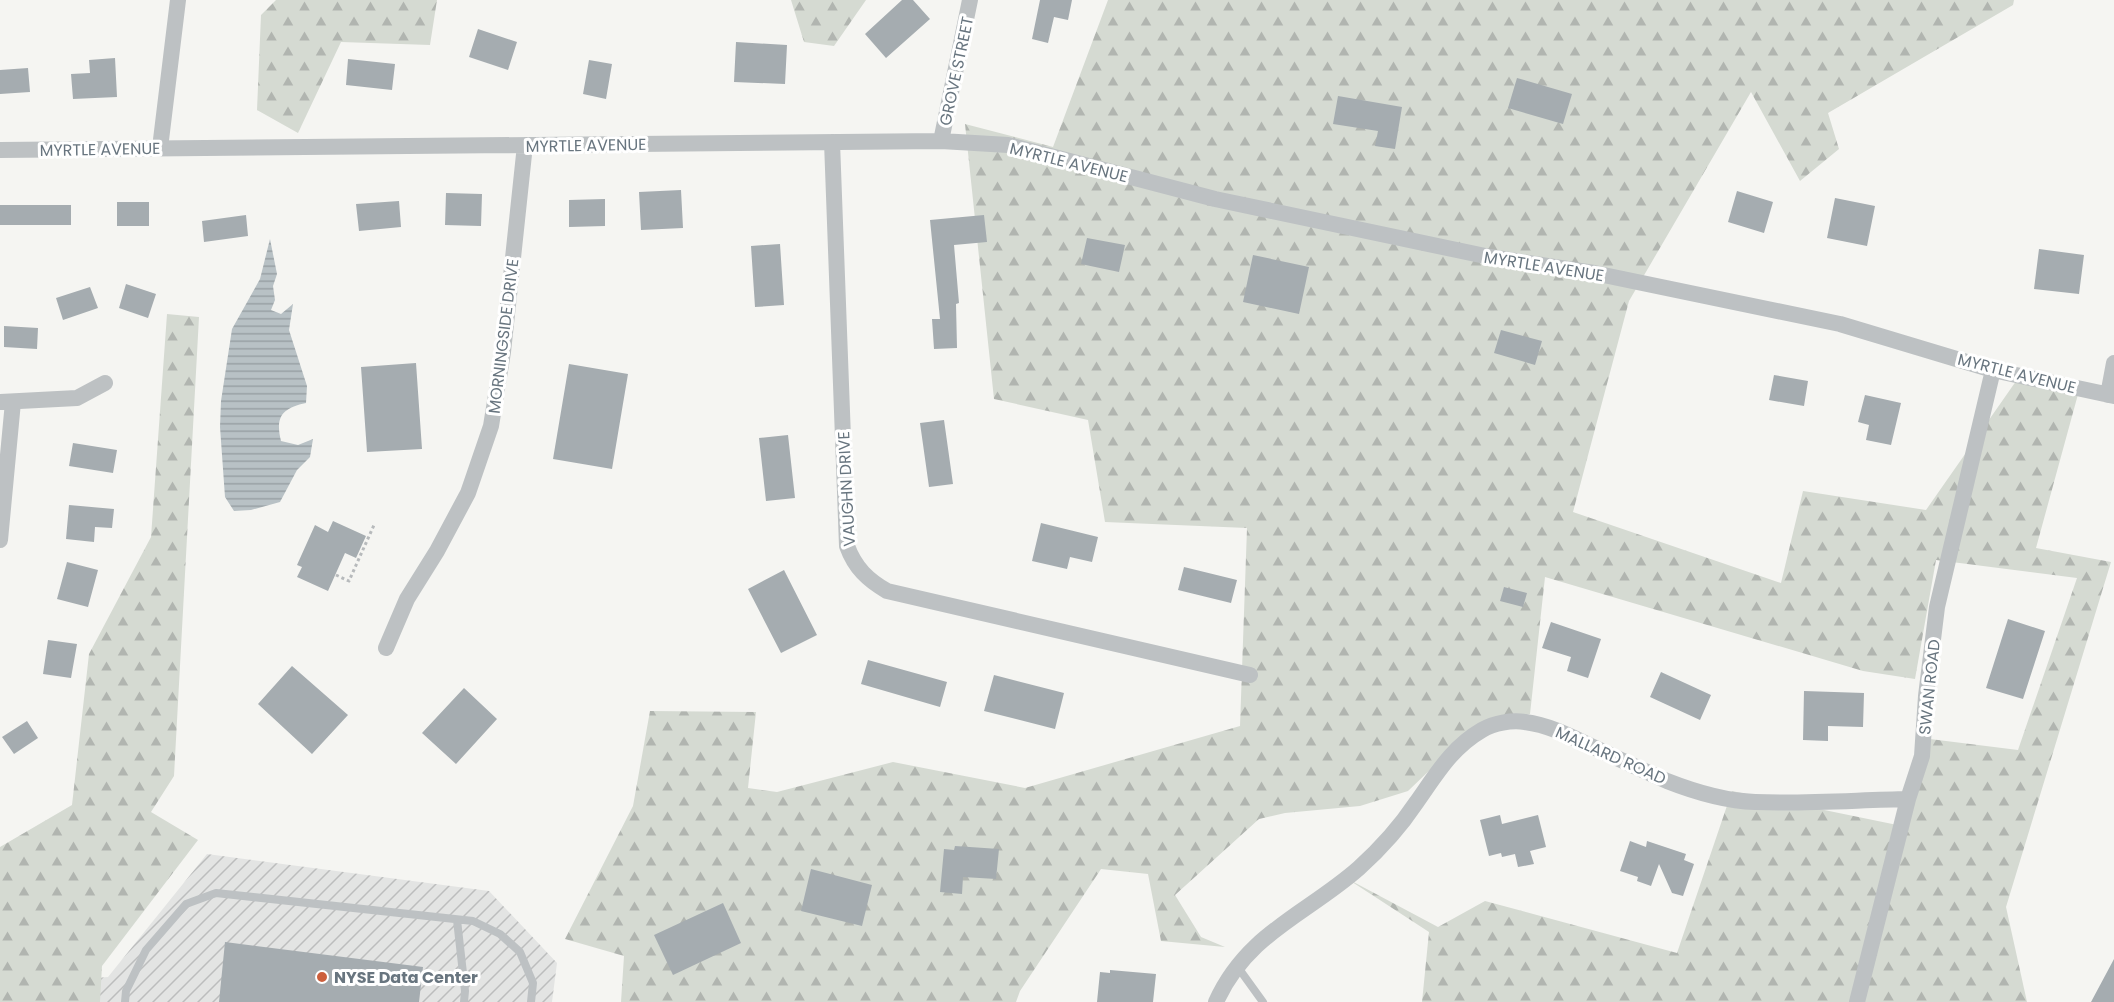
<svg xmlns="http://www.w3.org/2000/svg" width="2114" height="1002" font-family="Poppins,sans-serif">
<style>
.industrial{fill:url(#industrial-furrows)}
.forest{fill:url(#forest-firs)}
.water{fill:url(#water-rules)}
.building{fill:#a5acb0}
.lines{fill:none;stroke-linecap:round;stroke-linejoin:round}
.path{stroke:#b7babc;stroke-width:3;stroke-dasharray:3 3;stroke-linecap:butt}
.lane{stroke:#bdc1c3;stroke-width:8}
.street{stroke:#bdc1c3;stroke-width:16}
.poi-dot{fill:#cc5f3c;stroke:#fff;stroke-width:2}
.labels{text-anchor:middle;stroke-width:6;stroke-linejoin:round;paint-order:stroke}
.street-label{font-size:16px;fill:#68757f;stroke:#fff}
.poi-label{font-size:16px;font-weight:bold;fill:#68757f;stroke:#fff;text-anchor:start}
</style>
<defs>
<pattern id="industrial-furrows" width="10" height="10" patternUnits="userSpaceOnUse" patternTransform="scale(1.5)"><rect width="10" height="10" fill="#e3e4e3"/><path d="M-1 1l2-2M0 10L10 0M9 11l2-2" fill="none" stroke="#bcbdbd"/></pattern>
<pattern id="forest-firs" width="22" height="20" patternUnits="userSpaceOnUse" patternTransform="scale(1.5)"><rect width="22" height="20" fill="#d5dad2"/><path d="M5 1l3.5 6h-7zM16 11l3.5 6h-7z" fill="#b1b5b0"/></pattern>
<pattern id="water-rules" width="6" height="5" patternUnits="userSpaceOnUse" patternTransform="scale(1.5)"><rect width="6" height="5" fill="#b8c1c5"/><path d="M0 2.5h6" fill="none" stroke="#99a1a5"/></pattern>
</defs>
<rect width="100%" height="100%" fill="#f5f5f2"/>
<path class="industrial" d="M207,854L489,891L557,963L552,1002H0V986L108,977Z"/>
<path class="forest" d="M276,0H437L430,45L341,42L298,133L257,110L261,15Z
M791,0H866L834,46L804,42Z
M1108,0H2014L2013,5L1828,113L1839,149L1800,181L1751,92L1629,301L1573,512L1781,583L1803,491L1926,510L2021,374L2080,387L2036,548L2111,562L2006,907L2027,1002H1422L1429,932L1346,878L1438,927L1485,901L1677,953L1732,791L1907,827L1930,739L2018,750L2077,578L1936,560L1915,679L1863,671L1545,577L1530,714L1477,725L1408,791L1360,806L1285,813L1259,819L1175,895L1201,937L1225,947L1161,941L1148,874L1101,869L1020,991L1016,1002H621L624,956L565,939L633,806L650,711L756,712L748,788L777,792L893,762L1025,788L1240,726L1247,528L1105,522L1088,420L994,399L965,124L1053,147Z
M167,314L199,317L174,776L151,812L198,840L102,966L100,1002H0V847L72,805L89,654L151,537Z"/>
<path class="water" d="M270,239L277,274L273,286L275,300L271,310L281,314L293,304L289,330L307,386L306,403C282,408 275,417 281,441L298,445L313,439L310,457L297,470L280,502L251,510L234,511L225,497L220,427L221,401L232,329L260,279Z"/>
<path class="building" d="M902,0H913L930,19L886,58L865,34Z
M1040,0H1072L1068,20L1054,17L1048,43L1032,39Z
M478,29L517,42L508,70L469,57Z
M736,42L787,45L785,84L734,82Z
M115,58L117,97L73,99L71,74L90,73L89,60Z
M348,59L395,64L392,90L346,85Z
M589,60L612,64L606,99L583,94Z
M28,68L30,92L0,94V70Z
M1517,78L1572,94L1563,124L1508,108Z
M1338,96L1402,107L1395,149L1375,146L1378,131L1333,124Z
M681,190L683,228L641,230L639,192Z
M1737,191L1773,202L1764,233L1728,222Z
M446,193L482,194L481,226L445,225Z
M1835,198L1875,206L1867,246L1827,238Z
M605,199V226L569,227V200Z
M399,201L401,227L359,231L356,204Z
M117,202H149V226H117Z
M0,205H71V225H0Z
M246,215L248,236L204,242L202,221Z
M984,215L987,242L954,245L959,303L956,304L957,348L934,349L932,319H940L930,220Z
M1087,238L1125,245L1119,272L1081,264Z
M780,244L784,305L755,307L751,246Z
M2039,249L2084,255L2079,294L2034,289Z
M1253,255L1309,267L1299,314L1243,302Z
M126,284L156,294L148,318L119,308Z
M90,287L98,308L63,320L56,298Z
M4,326L38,328L37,349L4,347Z
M1501,330L1542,341L1535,365L1494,353Z
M416,363L422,449L367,452L361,367Z
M569,364L628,374L612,469L553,459Z
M1774,375L1808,381L1804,406L1769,400Z
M1865,395L1901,403L1891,445L1866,440L1869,425L1858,422Z
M944,420L953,484L929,487L920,423Z
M788,435L795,498L766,501L759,438Z
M73,443L117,450L113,473L69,466Z
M69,505L114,509L112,528L95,527L94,542L66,539Z
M333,521L366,536L356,558L345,553L328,591L297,577L302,567L297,565L315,525L328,532Z
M1041,523L1098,537L1092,562L1070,557L1067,569L1032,561Z
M67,562L98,570L88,607L57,599Z
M1184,567L1237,580L1231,603L1178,590Z
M784,570L817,635L781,653L748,589Z
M1504,587L1527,593L1523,607L1500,601Z
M2008,619L2045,631L2023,699L1986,688Z
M1551,622L1601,639L1588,678L1567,671L1571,657L1542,648Z
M48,640L77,644L71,678L43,674Z
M868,660L947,682L940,707L861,684Z
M292,666L348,715L312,754L258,704Z
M1661,672L1711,695L1700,720L1650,697Z
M994,675L1064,693L1055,729L984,711Z
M464,688L497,719L456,764L422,733Z
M1804,691L1864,693L1863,727L1828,726V741L1803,740Z
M27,721L38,738L14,754L2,737Z
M1500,815L1502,824L1538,815L1546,847L1530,851L1534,864L1518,867L1515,854L1502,857L1501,853L1489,856L1480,820Z
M1630,841L1646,847L1647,841L1686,854L1684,860L1694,864L1683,896L1672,893L1659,864L1651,886L1637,881L1638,877L1620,871Z
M955,846L999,849L996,879L963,877L962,894L940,892L944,849L954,850Z
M811,869L872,885L862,926L801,911Z
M723,903L741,943L673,975L654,935Z
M225,942L423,967L419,1002H219Z
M2114,959V1002H2091Z
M1110,970L1156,974L1153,1002H1097L1100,972L1110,973Z"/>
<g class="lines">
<path class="path" d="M336,575L349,581L374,525"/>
<path class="lane" d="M457,920L465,991L464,1002
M1237,966L1263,1002
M125,1002L126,991L146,950L186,904L216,893L473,921L500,934L520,952L533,983L531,1002"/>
<path class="street" d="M941,141L970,0
M832,142L847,546C855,568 868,580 887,591L1250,675
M160,148L178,0
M0,150L941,141L1008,145L1215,199L1490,257L1594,273L1840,324L1993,370L2114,396
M2108,395L2114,363
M0,402L77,398L105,383
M0,540L13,402
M386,648L407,599L437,551L468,493L491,426L503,352L525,145
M1216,1002C1247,933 1307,914 1359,868C1380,849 1400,827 1416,803C1436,775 1451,748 1482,730C1494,723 1511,720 1525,722C1549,725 1572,737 1593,747C1617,758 1642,770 1667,781C1695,792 1725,801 1755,802C1806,804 1857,800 1908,799
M1857,1002L1908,799L1922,756L1926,696L1937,607L1993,370"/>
</g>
<circle class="poi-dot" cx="322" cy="977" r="6"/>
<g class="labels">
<g class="street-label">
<text transform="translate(956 71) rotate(-78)" y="6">GROVE STREET</text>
<text transform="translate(586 145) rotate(-1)" y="6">MYRTLE AVENUE</text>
<text transform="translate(100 149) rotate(-1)" y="6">MYRTLE AVENUE</text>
<text transform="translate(1069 162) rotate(14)" y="6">MYRTLE AVENUE</text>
<text transform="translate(1544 266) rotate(9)" y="6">MYRTLE AVENUE</text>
<text transform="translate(503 336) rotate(-83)" y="6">MORNINGSIDE DRIVE</text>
<text transform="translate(2017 373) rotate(14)" y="6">MYRTLE AVENUE</text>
<text transform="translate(846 489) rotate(-93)" y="6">VAUGHN DRIVE</text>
<text transform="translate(1929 687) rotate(-84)" y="6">SWAN ROAD</text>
<text transform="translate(1611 755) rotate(24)" y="6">MALLARD ROAD</text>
</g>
<g class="poi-label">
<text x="334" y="983">NYSE Data Center</text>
</g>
</g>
</svg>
